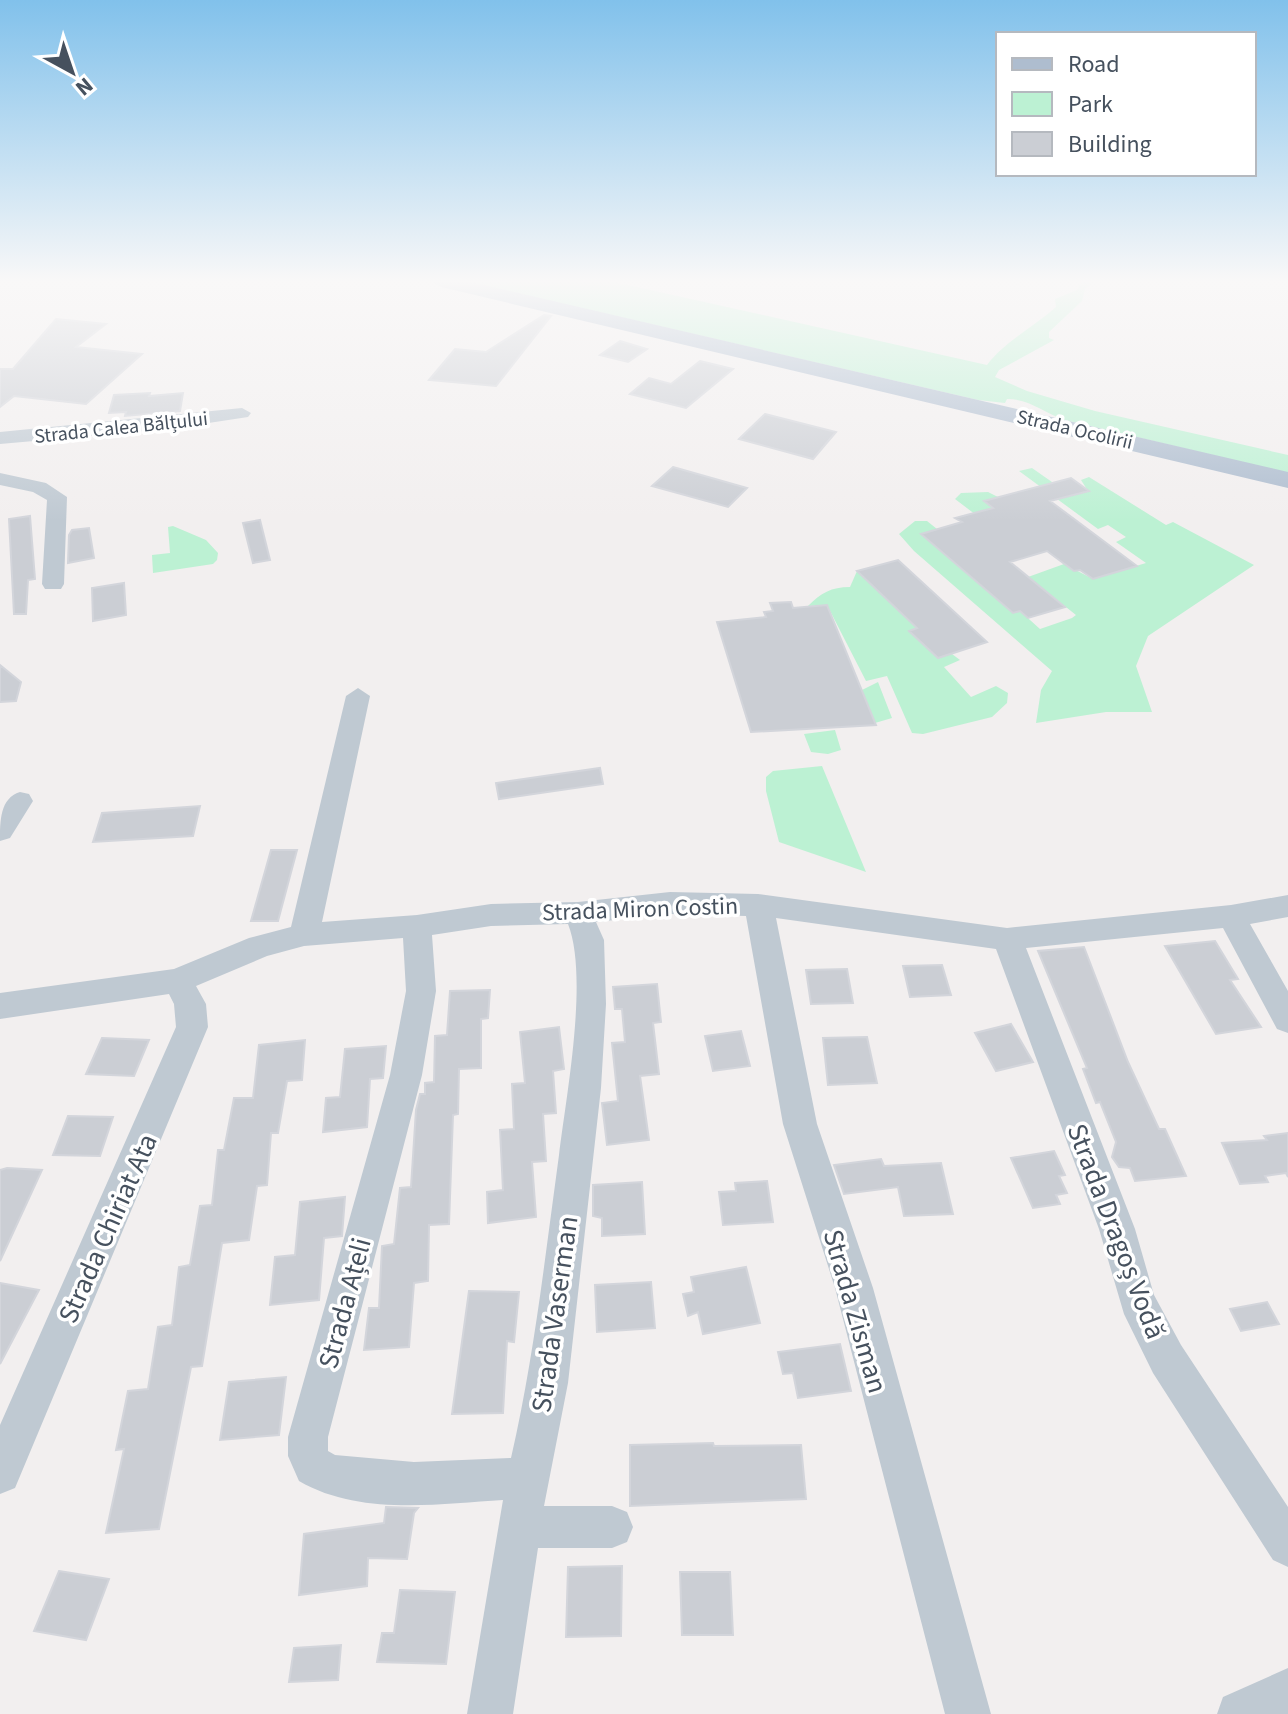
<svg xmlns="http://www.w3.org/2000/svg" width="1288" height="1714" font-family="'Source Sans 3',sans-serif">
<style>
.green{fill:#bcf1d3}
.building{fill:#cbced4;stroke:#d3d5db;stroke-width:2}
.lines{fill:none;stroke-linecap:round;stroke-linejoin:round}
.minor{fill:#bfc9d2;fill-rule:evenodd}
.major{fill:#aebdcf;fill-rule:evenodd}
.labels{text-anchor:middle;stroke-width:7;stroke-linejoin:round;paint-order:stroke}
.far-street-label{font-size:20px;fill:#46515e;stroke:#fff}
.street-label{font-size:24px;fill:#46515e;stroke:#fff}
.near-street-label{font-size:28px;fill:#46515e;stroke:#fff}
</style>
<rect width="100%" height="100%" fill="#f2efef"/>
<path class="green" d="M465,281H610L987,365C1005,341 1034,327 1056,307L1055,299L1077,290L1082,281H1095L1085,289L1082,301L1049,332V338L1054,340L999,370L995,377L1027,391L1095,411L1288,455V473L1065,420C1044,413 1030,399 1007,399L1005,403L978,400Z
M1032,468L1072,496L1088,491L1081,480L1089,477L1166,525L1173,522L1254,565L1148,636L1136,666L1152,712H1106L1036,723L1041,690L1052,671L914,551L899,534L915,521H927L937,529L922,535L1013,613L1020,611L1040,629L1072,618L1076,615L1028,577L1064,564L1093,579L1146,563L1116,542L1126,537L1108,525L1098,529L1019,471Z
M961,493L988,492L998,497L985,501L1048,551L1030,556L955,499Z
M173,526L206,540L218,553L217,560L213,564L153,573L152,555L170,553L168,527Z
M857,571L917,628L910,631L938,658L952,654L960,660L944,667L971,697L996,686L1008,693L1007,703L992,717L923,734L912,733L887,676L866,681L827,605L808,606C821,593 831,587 850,587Z
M878,682L892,718L875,723L862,690Z
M835,730L841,750L828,754L811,752L804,734Z
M822,766L866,872L779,842L766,791V777L773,771Z"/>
<path class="building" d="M544,315L551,316L496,386L429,380L455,349L486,352Z
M56,319L106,324L76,347L142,354L86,404L14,396L0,407V369H13Z
M620,341L647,349L628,362L600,355Z
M700,361L733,369L686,408L630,394L649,378L671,384Z
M150,393L149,396L183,393L180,411L125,416L126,412L109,413L114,395Z
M765,414L836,432L813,459L739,439Z
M673,467L747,488L728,507L652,486Z
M1071,478L1089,491L1050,501L1137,566L1093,579L1080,570L1074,571L1047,551L1010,562L1065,607L1028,618L1020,611L1013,613L921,534L962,522L955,518L993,508L984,501Z
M30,516L35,579L28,580L26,614H14L9,519Z
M260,520L270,560L253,563L243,523Z
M89,528L94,558L68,563L69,535L72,530Z
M898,560L987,642L938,658L909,631L917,628L857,571Z
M124,583L126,615L93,621L92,588Z
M791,602L793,608L827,605L876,725L751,732L717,622L766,617L764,612L773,611L770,603Z
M0,665L21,682L16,701L0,702Z
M600,768L603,784L499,799L496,783Z
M200,806L193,836L93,842L102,813Z
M271,850H297L278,921H251Z
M1215,941L1238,979L1230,980L1261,1027L1216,1034L1165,946Z
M1084,947L1128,1062L1159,1129H1165L1186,1176L1135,1181L1130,1168L1119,1167L1112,1157L1116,1142L1100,1102L1096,1103L1083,1069L1087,1068L1038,951Z
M942,965L951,995L910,997L903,966Z
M847,969L853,1003L811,1004L806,970Z
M657,984L661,1022L653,1023L659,1074L640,1076L649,1140L607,1145L602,1103L618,1101L612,1043L625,1042L622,1009H615L613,987Z
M490,990L488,1018L481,1019V1068L459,1069L458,1114L453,1115L449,1224L429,1225L428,1281L414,1283L409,1347L364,1350L369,1308H379L382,1246L394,1244L400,1188L411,1187L416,1110L420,1094H425V1083L434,1082L435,1036L447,1035L450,991Z
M1011,1024L1033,1062L996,1071L975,1033Z
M559,1027L564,1069L553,1071L556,1113L543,1114L546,1161L532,1162L536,1217L488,1223L487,1192L503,1190L500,1130L514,1129L512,1084L525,1083L520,1032Z
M741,1031L750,1066L713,1071L705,1036Z
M867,1037L877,1083L828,1085L823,1038Z
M102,1038L149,1040L134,1076L86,1074Z
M305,1040L302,1080L287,1081L278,1133H271L267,1185L257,1186L249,1240L222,1243L202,1366L191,1367L159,1529L106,1533L124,1449L116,1450L128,1391L148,1389L158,1327L172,1325L179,1267L190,1265L200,1206L212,1205L218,1150H224L234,1098H253L259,1045Z
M386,1046L383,1078L370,1079L367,1127L323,1132L326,1098L340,1097L345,1049Z
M68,1116L113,1117L100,1156L53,1155Z
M1288,1133V1177L1286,1173L1265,1176L1268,1182L1240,1184L1222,1143L1267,1140L1264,1136Z
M1054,1151L1065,1175L1059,1176L1067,1193L1056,1195L1060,1204L1033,1208L1011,1158Z
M881,1159L884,1166L941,1163L953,1214L904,1216L898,1187L844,1194L834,1165Z
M7,1168L42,1170L0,1261V1170Z
M767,1181L773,1222L723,1225L719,1192L736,1191L735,1183Z
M642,1182L645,1234L602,1236V1218L593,1216V1185Z
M345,1197L342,1236L324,1238L319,1300L270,1305L275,1257L295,1255L300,1202Z
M746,1267L760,1323L703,1334L698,1312L688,1316L683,1294L694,1292L691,1277Z
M651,1282L655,1328L597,1332L595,1285Z
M0,1283L39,1290L0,1364Z
M469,1291L519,1292L514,1342L507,1341L503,1413L452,1414Z
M1267,1302L1279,1324L1241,1331L1230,1309Z
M840,1344L851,1391L798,1398L793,1373L783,1374L778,1352Z
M286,1377L279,1435L220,1440L229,1382Z
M713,1443L714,1446L801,1445L806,1499L630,1506V1445Z
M386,1507L418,1508L414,1513L407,1559L368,1558L367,1586L299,1595L304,1534L384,1523Z
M622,1566L621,1636L566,1637L568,1567Z
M59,1571L109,1579L86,1640L34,1631Z
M680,1572H730L733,1635H682Z
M400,1590L455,1592L446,1664L377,1662L382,1633H394Z
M341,1645L338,1680L289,1682L294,1648Z"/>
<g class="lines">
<path class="minor" d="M242,408L251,413L248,417L169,429L0,444V432Z
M0,473L46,483L67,497L64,584L61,589H45L42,584L47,500L33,492L0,485Z
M358,688L370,696L322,922L417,915L491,904L578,902L670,892L758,894L1007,928L1231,905L1288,895V917L1250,924L1288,991V1033L1277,1029L1223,928L1026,948L1135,1229L1154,1295L1181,1345L1288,1507V1567L1273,1560L1153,1373L1124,1314L1099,1229L996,949L776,918L817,1124L873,1288L991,1714H945L835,1288L783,1124L746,916L670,914L596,922L604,940L606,1004L601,1088L568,1383L544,1506H612L627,1512L633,1527L627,1542L612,1548H538L513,1714H467L503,1500C437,1504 359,1516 299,1481L288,1456V1437L390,1075L406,991L403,938L304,946L267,956L196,986L206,1004L208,1027L15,1488L0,1494V1425L176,1027L174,1004L169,994L0,1019V993L174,969L249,938L291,927L346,696ZM568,924C589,977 566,1097 559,1155C545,1257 534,1358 511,1458L414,1462L335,1455L328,1451V1437L422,1075L436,991L432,935L491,926Z
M20,792L29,794L33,801L10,838L0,841C0,821 0,798 20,792Z
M1288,1668V1714H1217L1223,1697Z"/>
<path class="major" d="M431,281H467L1288,472V488L441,287Z"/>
</g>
<linearGradient id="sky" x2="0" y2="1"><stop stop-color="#81c1eb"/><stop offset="0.54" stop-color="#f9f8f8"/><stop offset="1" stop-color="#f9f8f8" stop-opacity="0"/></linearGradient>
<rect width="1288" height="521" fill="url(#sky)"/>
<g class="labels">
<g class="far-street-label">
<text transform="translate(121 427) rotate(-6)" y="7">Strada Calea Bălțului</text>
<text transform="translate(1075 429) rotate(13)" y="7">Strada Ocolirii</text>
</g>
<g class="street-label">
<text transform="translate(640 909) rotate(-2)" y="8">Strada Miron Costin</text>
</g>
<g class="near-street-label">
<text transform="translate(107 1228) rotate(-66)" y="10">Strada Chiriat Ata</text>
<text transform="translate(1117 1231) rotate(69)" y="10">Strada Dragoș Vodă</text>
<text transform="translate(344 1303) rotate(-75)" y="10">Strada Ațeli</text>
<text transform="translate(856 1311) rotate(74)" y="10">Strada Zisman</text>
<text transform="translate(554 1314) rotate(-82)" y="10">Strada Vaserman</text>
</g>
</g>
<rect x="996" y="32" width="260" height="144" fill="#ffffff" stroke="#b5b9bf" stroke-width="2"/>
<rect x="1012" y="58" width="40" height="12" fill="#aebdcf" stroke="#b5b9bf" stroke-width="2"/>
<text x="1068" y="72" font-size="24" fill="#46515e">Road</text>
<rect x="1012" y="92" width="40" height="24" fill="#bcf1d3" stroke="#b5b9bf" stroke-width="2"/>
<text x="1068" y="112" font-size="24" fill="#46515e">Park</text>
<rect x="1012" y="132" width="40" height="24" fill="#cbced4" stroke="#b5b9bf" stroke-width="2"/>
<text x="1068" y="152" font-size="24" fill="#46515e">Building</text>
<g transform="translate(72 72) rotate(140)" stroke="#ffffff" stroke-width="6" paint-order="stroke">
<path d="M0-6L14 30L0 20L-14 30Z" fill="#46515e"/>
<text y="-12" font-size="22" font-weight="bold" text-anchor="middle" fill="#46515e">N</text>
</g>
</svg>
